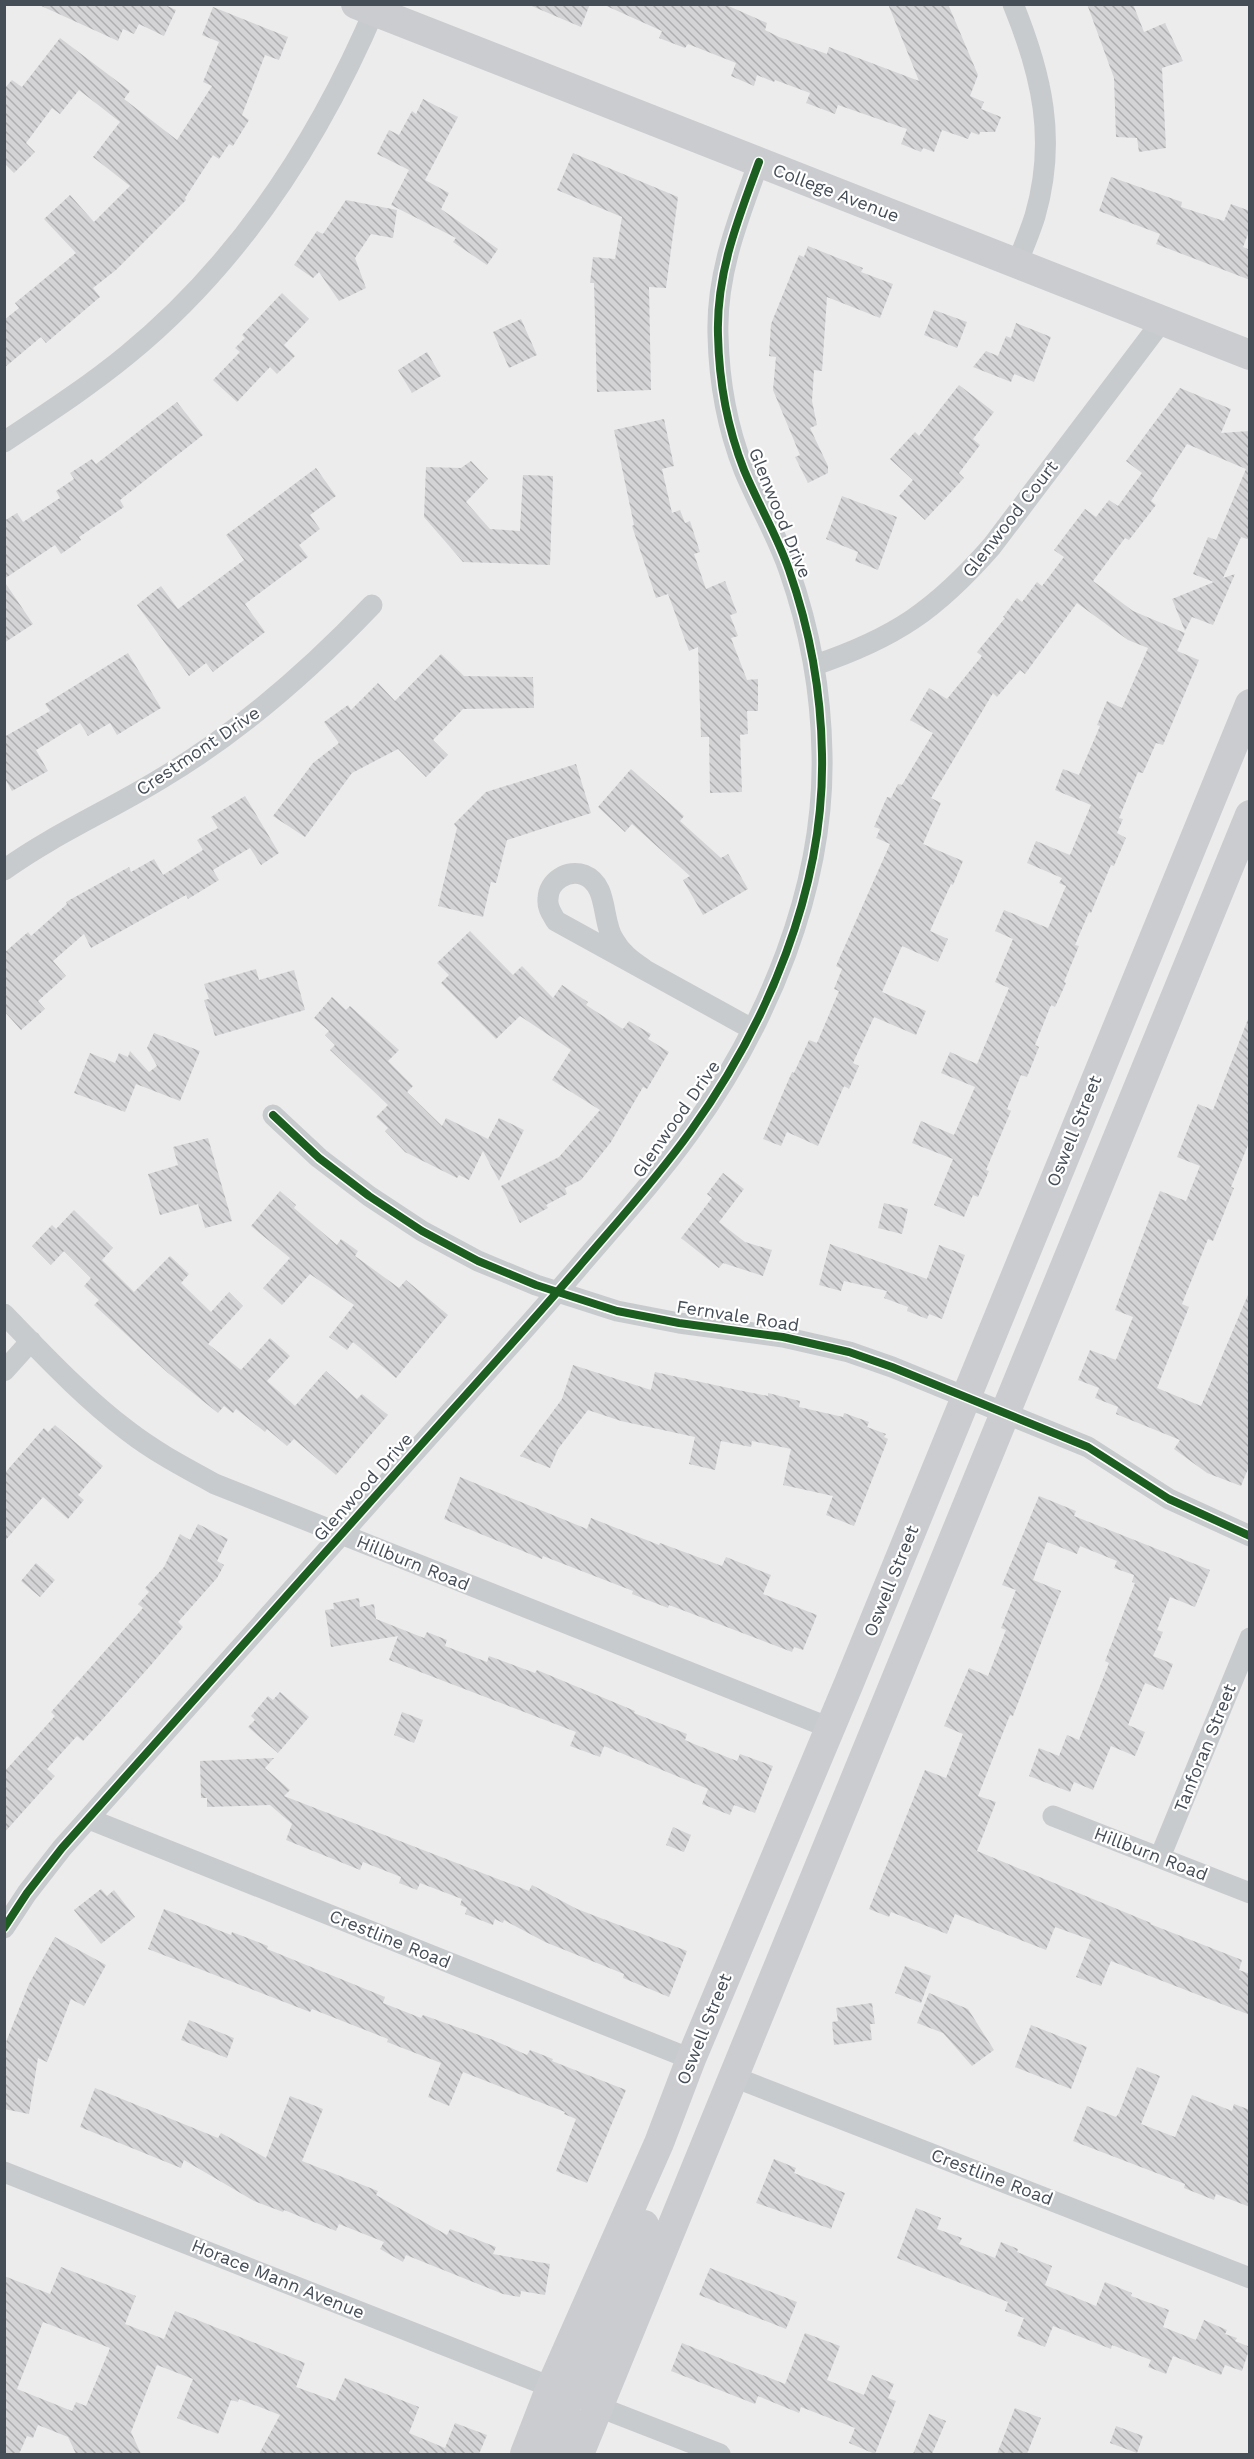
<svg xmlns="http://www.w3.org/2000/svg" width="1254" height="2459" font-family="'Work Sans',sans-serif">
<style>
.building{fill:url(#building-back-hatch);fill-rule:evenodd}
.lines{fill:none;stroke-linecap:round;stroke-linejoin:round}
.street{stroke:#c8cbcd;stroke-width:21}
.secondary{stroke:#cacccf;stroke-width:30}
.cycleway-casing{stroke:#fff;stroke-width:11}
.cycleway{stroke:#1b5e20;stroke-width:8}
.labels{text-anchor:middle;stroke-width:4.5;stroke-linejoin:round;paint-order:stroke}
.street-label{font-size:18px;fill:#454d57;stroke:#fff}
</style>
<defs>
<pattern id="building-back-hatch" width="6" height="6" patternUnits="userSpaceOnUse" patternTransform="scale(1.5)"><rect width="6" height="6" fill="#d4d4d7"/><path d="M-1 5l2 2M0 0l6 6M5-1l2 2" fill="none" stroke="#aeaeb1"/></pattern>
</defs>
<rect width="100%" height="100%" fill="#edecec"/>
<path class="building" d="M37,4H163L176,10L164,36L139,24L134,34L123,29L118,41Z
M527,4H590L581,27Z
M602,4H724L767,23L765,30L779,37L827,54L829,47L919,81L888,4H948L978,75L970,96L984,102L981,109L1001,117L995,132H980L979,135L971,132L968,139L942,130L934,152L923,148L921,152L901,144L907,129L838,105L835,114L806,103L810,93L775,80L774,82L757,75L754,86L731,76L736,63L688,44L685,48L659,38L662,31Z
M1087,4H1133L1144,32L1165,23L1183,61L1162,68L1166,148L1139,152L1137,138L1116,137L1114,78Z
M213,7L288,37L279,60L265,55L242,115L249,120L233,146L229,144L219,159L213,155L185,198L186,200L116,270L93,288L100,297L46,343L41,337L4,368V320L19,308L15,303L76,253L44,219L70,195L94,222L130,186L93,157L120,122L79,90L60,114L52,108L26,143L35,152L14,173L4,163V89L12,80L22,87L60,38L130,91L124,99L177,140L212,86L203,82L219,42L202,35Z
M423,99L458,117L425,180L449,193L441,209L498,249L487,265L453,242L456,238L391,205L409,170L377,154L389,130L399,135L412,111L416,114Z
M573,153L678,197L666,288L649,287L651,390L597,392L594,283H590L593,257L615,259L622,217L557,190Z
M1111,177L1182,202L1181,207L1224,221L1231,204L1250,211V229L1243,247L1250,250V280L1156,244L1160,234L1099,211Z
M346,200L397,210L393,238L371,234L355,258L366,288L339,301L319,272L313,278L294,265L317,231L323,234Z
M808,246L863,268L861,272L893,284L880,318L827,297L822,371L814,370L812,401L817,425L810,428L828,466V473L808,483L795,457L800,455L773,390L776,357L769,356L771,324L799,255L804,257Z
M282,293L309,319L284,345L295,356L277,374L270,367L237,402L213,380L240,352L235,348L245,338L242,335Z
M934,310L967,322L957,348L924,335Z
M521,319L537,355L509,368L493,332Z
M1016,323L1051,337L1034,382L1014,374L1011,382L973,367L986,351L998,356L1006,336L1011,338Z
M427,352L441,376L412,393L398,370Z
M959,385L994,412L973,439L980,445L959,473L964,478L925,520L899,496L913,480L890,459L915,432L919,436Z
M1180,388L1231,409L1221,433L1250,431V540L1241,537L1223,578L1235,574L1213,625L1192,617L1185,631L1172,599L1214,582L1193,574L1208,537L1216,540L1246,469L1187,444L1151,501L1156,505L1129,540L1125,538L1093,581L1133,611L1185,633L1177,651L1199,660L1163,745L1156,743L1143,773L1138,772L1119,818L1123,819L1117,833L1126,838L1114,866L1111,865L1091,913L1089,912L1075,945L1079,946L1064,982L1066,983L1055,1007L1051,1005L1035,1045L1039,1047L1027,1077L1021,1075L1007,1109L1011,1111L986,1170L989,1171L978,1197L973,1195L964,1217L934,1205L953,1159L912,1143L921,1121L954,1135L975,1087L941,1073L950,1052L977,1064L1009,988L995,982L1013,939L995,931L1004,910L1048,928L1066,886L1059,883L1062,878L1027,863L1036,841L1070,855L1091,805L1055,790L1063,769L1079,775L1100,726L1097,725L1107,701L1122,708L1148,648L1128,640L1077,603L1025,674L1020,670L997,697L993,693L931,798L941,803L923,844L963,861L953,885L951,884L930,931L948,939L938,962L902,946L882,992L926,1011L916,1035L874,1017L853,1063L859,1066L849,1089L844,1086L818,1146L787,1132L781,1146L763,1139L792,1072L794,1073L809,1040L817,1043L839,991L834,989L842,969L836,966L890,844L876,838L880,829L874,827L887,797L891,798L898,784L902,785L933,733L910,720L929,688L947,699L982,656L977,652L1005,618L1003,617L1017,598L1022,602L1037,582L1042,586L1064,557L1054,550L1085,509L1096,517L1109,500L1118,506L1142,473L1126,461Z
M177,402L203,435L120,500L124,507L79,537L81,540L61,554L55,545L4,579V521L17,513L23,522L60,498L56,491L74,479L70,473L92,459L96,464Z
M664,419L674,466L662,469L672,513L680,510L685,523L690,521L700,552L694,554L706,589L725,581L737,613L730,615L738,636L731,638L747,680L758,679V711H747L748,734L740,735L742,792L710,793L709,737H701L698,647L689,651L668,594L656,598L632,526L634,525L614,430Z
M471,461L488,479L466,502L490,529L520,531L523,475L553,476L550,565L463,562L424,517L426,467L461,468Z
M316,468L336,496L310,515L320,529L299,545L308,557L245,604L265,632L213,672L206,663L189,676L137,605L161,586L178,609L244,560L226,535Z
M842,496L897,517L878,570L855,561L858,552L826,539Z
M4,581L33,624L4,643Z
M128,653L161,708L117,735L110,723L88,736L80,723L36,750L48,771L12,791L4,777V737L50,711L45,704Z
M441,654L464,676L533,677L534,708L463,709L433,740L448,755L426,777L398,749L352,773L305,837L273,816L313,763L339,743L324,722L348,705L351,710L378,683L395,701Z
M576,764L591,813L507,840L496,883L491,882L483,917L438,906L457,828L454,824L486,792Z
M631,769L684,816L680,821L721,858L728,854L748,889L703,915L683,880L690,876L632,824L625,832L598,807Z
M245,796L279,853L261,865L250,848L213,870L219,880L188,899L186,895L91,948L84,934L53,961L66,976L38,1001L45,1009L21,1030L4,1011V953L28,932L31,936L67,904L66,902L129,867L131,872L154,859L163,875L203,850L197,840L218,828L211,817Z
M470,931L513,975L522,966L553,998L562,985L588,1002L586,1005L623,1029L629,1021L651,1034L648,1039L669,1052L647,1089L643,1087L611,1142L581,1180L565,1188L567,1194L546,1205L548,1208L520,1223L501,1186L559,1157L600,1110L552,1080L571,1050L520,1016L496,1039L441,983L449,975L437,963Z
M256,969L259,980L294,970L305,1010L215,1036L204,1000L209,999L204,984Z
M332,997L346,1010L350,1006L399,1050L388,1061L413,1086L407,1092L442,1126L446,1118L488,1139L499,1118L524,1130L499,1181L483,1151L469,1180L459,1175L457,1178L405,1152L385,1131L388,1128L376,1117L388,1105L330,1050L335,1045L325,1035L329,1031L314,1018Z
M1248,1019L1250,1140L1231,1187L1234,1188L1213,1241L1208,1239L1182,1304L1189,1307L1157,1388L1201,1406L1250,1290V1464L1241,1486L1207,1473L1174,1449L1180,1440L1116,1414L1118,1407L1095,1398L1099,1388L1078,1380L1090,1350L1116,1360L1133,1317L1115,1310L1150,1217L1160,1191L1186,1201L1200,1166L1177,1157L1198,1104L1213,1110Z
M154,1033L200,1051L180,1101L136,1084L125,1112L74,1093L90,1053L115,1063L119,1053L128,1057L130,1051L149,1072L157,1066L147,1048Z
M208,1138L232,1221L205,1228L198,1204L160,1215L148,1174L178,1165L173,1147Z
M723,1173L744,1189L719,1222L745,1242L772,1250L763,1276L723,1263L719,1268L681,1238L712,1198L707,1194Z
M280,1191L296,1205L294,1208L337,1245L341,1239L358,1251L355,1256L399,1288L406,1280L448,1315L396,1378L353,1342L347,1350L329,1337L354,1305L310,1274L282,1305L263,1288L290,1258L251,1226Z
M884,1203L908,1209L902,1234L878,1228Z
M74,1210L113,1248L102,1260L134,1292L170,1256L189,1274L181,1283L211,1312L229,1292L243,1306L208,1344L241,1370L270,1338L290,1356L267,1381L295,1406L326,1371L357,1399L362,1394L388,1415L336,1475L294,1439L287,1446L267,1429L265,1432L236,1409L233,1413L224,1406L218,1413L168,1373L94,1305L99,1300L84,1286L91,1278L64,1251L51,1265L32,1246L52,1225L56,1229Z
M830,1244L927,1279L939,1245L965,1255L942,1319L929,1314L927,1319L907,1311L908,1307L884,1298L887,1291L844,1281L841,1291L819,1285Z
M573,1365L651,1390L655,1372L733,1389L768,1396V1393L800,1401L799,1407L843,1417L844,1413L869,1422L867,1427L886,1434L884,1437L888,1439L854,1526L826,1515L833,1496L783,1485L791,1449L752,1441L751,1447L721,1441L715,1470L689,1464L695,1437L621,1421L588,1410L558,1449L550,1468L520,1456L562,1399Z
M55,1425L103,1466L78,1495L84,1500L68,1519L43,1497L4,1542V1474L44,1428L48,1432Z
M460,1477L587,1529L591,1518L659,1545L660,1543L722,1566L726,1557L771,1575L763,1594L817,1615L803,1650L794,1647L792,1652L669,1605L668,1608L632,1594L633,1591L543,1556L542,1559L444,1519Z
M1039,1496L1076,1511L1074,1516L1210,1570L1195,1607L1170,1597L1157,1630L1163,1632L1153,1656L1173,1664L1163,1690L1145,1683L1128,1725L1145,1732L1135,1756L1111,1746L1093,1790L1074,1782L1070,1792L1029,1776L1039,1748L1059,1756L1067,1735L1079,1740L1109,1663L1105,1661L1135,1583L1132,1582L1134,1575L1114,1568L1117,1561L1080,1546L1077,1554L1047,1542L1033,1580L1061,1591L1013,1716L1010,1715L978,1796L996,1802L977,1851L1151,1923L1150,1924L1242,1960L1239,1970L1250,1974V2015L1111,1961L1101,1986L1076,1977L1091,1940L1055,1927L1046,1950L955,1914L947,1934L891,1912L889,1917L869,1909L925,1770L946,1778L963,1734L944,1726L969,1668L988,1676L1006,1630L1001,1628L1016,1590L1002,1585Z
M198,1524L228,1539L217,1561L224,1565L217,1578L178,1622L183,1627L151,1665L83,1741L77,1736L47,1769L55,1776L4,1833V1772L55,1716L51,1712L143,1608L138,1604L149,1592L145,1588L164,1567L180,1534L190,1540Z
M36,1563L55,1580L40,1597L21,1581Z
M359,1598L360,1607L374,1604L376,1619L424,1638L427,1632L447,1640L445,1646L487,1662L489,1656L535,1673L537,1670L635,1711L634,1713L687,1734L685,1740L694,1744L737,1761L740,1754L773,1766L755,1813L734,1805L730,1815L702,1804L708,1789L604,1746L600,1757L570,1746L576,1732L389,1660L398,1636L331,1647L325,1610L334,1609L333,1603Z
M280,1692L309,1717L278,1753L248,1727L255,1720L251,1716L268,1696L273,1700Z
M402,1712L423,1720L414,1743L394,1735Z
M274,1758L265,1768L290,1790L284,1796L529,1891L532,1885L577,1909L687,1951L669,1997L623,1978L624,1974L545,1942L504,1920L503,1923L495,1919L493,1925L465,1914L467,1908L460,1905L462,1899L420,1883L417,1890L399,1883L401,1877L363,1862L360,1870L286,1840L292,1824L270,1805L207,1807V1798H201L200,1761Z
M673,1827L691,1835L684,1852L666,1845Z
M101,1889L107,1896L114,1890L135,1917L101,1944L74,1910Z
M164,1909L231,1935L232,1932L268,1946L267,1949L385,1997L383,2003L421,2018L423,2015L493,2040L527,2055L530,2050L553,2059L552,2061L626,2090L587,2183L556,2171L576,2119L564,2114L565,2112L463,2072L449,2106L428,2097L441,2063L387,2042L388,2039L312,2009L310,2012L148,1949Z
M55,1937L106,1965L84,2006L71,1999L47,2062L38,2058L29,2114L4,2109V2047L29,1984Z
M905,1966L931,1976L921,2003L895,1993Z
M929,1993L968,2009L994,2050L972,2066L943,2033L917,2023Z
M872,2003L875,2024H870L872,2040L834,2045L832,2022L838,2021L836,2008Z
M189,2020L234,2038L227,2058L181,2040Z
M1031,2025L1087,2047L1071,2089L1015,2067Z
M1137,2067L1160,2076L1141,2124L1175,2137L1192,2095L1232,2111L1234,2104L1250,2110V2207L1216,2194L1214,2200L1184,2188L1185,2184L1073,2141L1087,2106L1116,2117L1119,2113Z
M95,2088L218,2138L221,2133L266,2158L290,2096L323,2109L302,2161L378,2191L376,2195L447,2235L450,2229L496,2247L493,2254L550,2264L545,2295L521,2291L520,2297L503,2294L406,2255L403,2262L380,2249L384,2242L339,2224L336,2231L284,2210L283,2212L254,2201L184,2160L181,2168L80,2127Z
M774,2159L796,2168L794,2173L845,2193L831,2229L756,2203Z
M916,2208L941,2218L937,2229L962,2238L959,2244L995,2258L1001,2242L1018,2249L1017,2252L1052,2266L1045,2285L1096,2306L1105,2282L1132,2293L1131,2296L1169,2310L1163,2327L1196,2340L1204,2320L1227,2330L1225,2334L1237,2338L1235,2341L1250,2347L1242,2371L1225,2365L1221,2375L1173,2356L1166,2374L1148,2367L1151,2360L1112,2345L1111,2349L1053,2326L1045,2347L1017,2336L1024,2318L1005,2311L1008,2302L897,2258Z
M61,2267L136,2296L125,2324L164,2339L175,2311L305,2363L296,2387L335,2401L345,2378L419,2407L409,2433L445,2448L455,2423L487,2435L479,2454H259L280,2415L239,2399L238,2402L231,2400L218,2434L177,2418L193,2379L157,2365L131,2432L141,2454H76L68,2437L38,2425L33,2438L27,2436L19,2454H4V2276L50,2294ZM43,2322L110,2348L86,2406L76,2402L72,2411L17,2389Z
M710,2268L797,2302L786,2329L699,2295Z
M805,2333L840,2346L827,2380L864,2395L872,2375L894,2384L888,2398L896,2401L875,2454L849,2443L855,2428L801,2407L799,2413L758,2396L755,2404L671,2371L682,2343L785,2384Z
M1015,2408L1041,2418L1027,2454H997Z
M929,2414L946,2421L932,2454H913Z
M1116,2426L1143,2436L1137,2453L1110,2443Z"/>
<g class="lines">
<path class="street" d="M1013,4C1042,75 1057,140 1035,216C1030,232 1023,248 1017,264
M4,442C46,414 88,387 127,355C241,262 320,139 377,4
M815,665C895,638 936,610 992,546L1162,321
M4,870C54,834 110,810 162,778C241,731 309,671 372,605
M644,969C632,961 621,953 614,940C601,921 609,885 584,875C568,869 548,881 548,899C547,908 552,914 556,921L752,1029
M273,1115L319,1158L369,1196L422,1231L478,1261L536,1285L617,1311L679,1323L783,1337L849,1352L892,1367L1088,1447L1169,1499L1250,1536
M4,1314C44,1355 83,1397 128,1431C155,1452 186,1468 215,1484L830,1728
M4,1371L31,1341
M1053,1816L1250,1893
M89,1819L691,2059
M1160,1857L1250,1638
M4,1928L27,1893L62,1848C179,1717 295,1586 412,1455C469,1391 527,1328 583,1262C619,1220 657,1178 690,1132C767,1025 825,889 822,754C821,691 810,630 789,570C777,535 758,504 744,470C727,427 719,381 718,335C716,274 738,219 759,162
M734,2077L1250,2278
M4,2172L551,2387
M599,2407L720,2454"/>
<path class="secondary" d="M356,4L1250,355
M551,2387L564,2395C569,2415 562,2435 554,2454
M599,2407L584,2391L586,2371L644,2225
M525,2454L551,2387L659,2143L691,2059L849,1683L1250,704
M579,2454L1250,815"/>
<defs>
<path id="cycleway" d="M273,1115L319,1158L369,1196L422,1231L478,1261L536,1285L617,1311L679,1323L783,1337L849,1352L892,1367L1088,1447L1169,1499L1250,1536
M4,1928L27,1893L62,1848C179,1717 295,1586 412,1455C469,1391 527,1328 583,1262C619,1220 657,1178 690,1132C767,1025 825,889 822,754C821,691 810,630 789,570C777,535 758,504 744,470C727,427 719,381 718,335C716,274 738,219 759,162"/>
</defs>
<use href="#cycleway" class="cycleway-casing"/>
<use href="#cycleway" class="cycleway"/>
</g>
<g class="labels">
<g class="street-label">
<text transform="translate(836 193) rotate(21)" y="6">College Avenue</text>
<text transform="translate(780 513) rotate(68)" y="6">Glenwood Drive</text>
<text transform="translate(1010 519) rotate(-52)" y="6">Glenwood Court</text>
<text transform="translate(198 751) rotate(-34)" y="6">Crestmont Drive</text>
<text transform="translate(676 1119) rotate(-55)" y="6">Glenwood Drive</text>
<text transform="translate(1074 1131) rotate(-68)" y="6">Oswell Street</text>
<text transform="translate(738 1316) rotate(9)" y="6">Fernvale Road</text>
<text transform="translate(363 1487) rotate(-48)" y="6">Glenwood Drive</text>
<text transform="translate(413 1563) rotate(22)" y="6">Hillburn Road</text>
<text transform="translate(891 1581) rotate(-68)" y="6">Oswell Street</text>
<text transform="translate(1205 1748) rotate(-68)" y="6">Tanforan Street</text>
<text transform="translate(1151 1854) rotate(21)" y="6">Hillburn Road</text>
<text transform="translate(390 1939) rotate(22)" y="6">Crestline Road</text>
<text transform="translate(704 2029) rotate(-68)" y="6">Oswell Street</text>
<text transform="translate(992 2177) rotate(21)" y="6">Crestline Road</text>
<text transform="translate(278 2279) rotate(22)" y="6">Horace Mann Avenue</text>
</g>
</g>
<rect width="1254" height="2459" fill="none" stroke="#454d57" stroke-width="12"/>
</svg>
